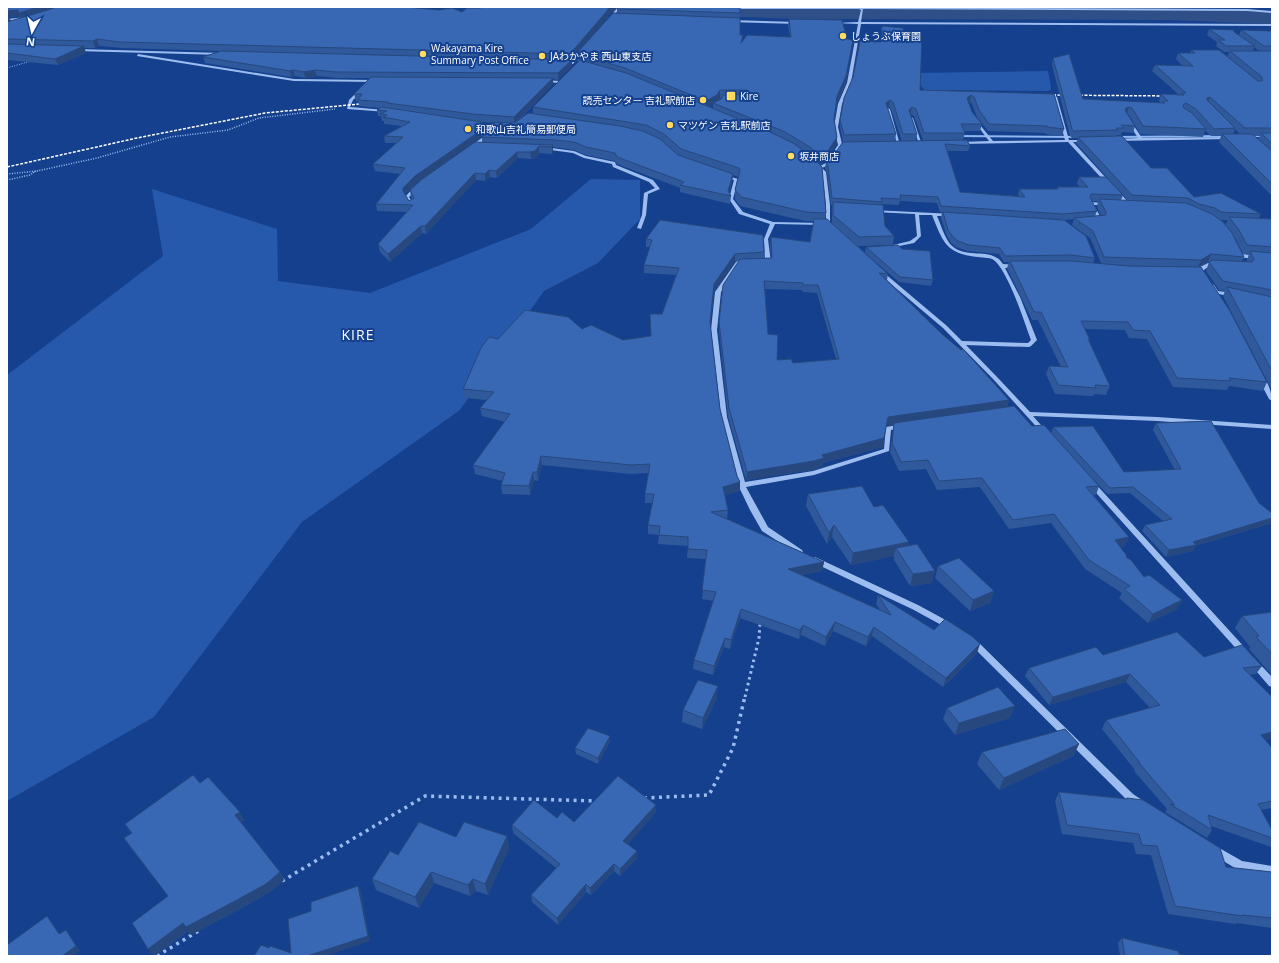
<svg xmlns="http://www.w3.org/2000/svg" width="1279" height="963" font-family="'Open Sans','Noto Sans JP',sans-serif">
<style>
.green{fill:#2659ac}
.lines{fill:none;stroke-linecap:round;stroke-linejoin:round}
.stream{fill:#8fb7f3;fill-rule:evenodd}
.river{fill:#2f4f88;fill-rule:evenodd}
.path-far3{stroke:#9dbdf0;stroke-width:1;stroke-dasharray:1 1.5;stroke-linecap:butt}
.path-far2{stroke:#9dbdf0;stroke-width:1.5;stroke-dasharray:1 1.5;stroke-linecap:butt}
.path-far1{stroke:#9dbdf0;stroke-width:3;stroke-dasharray:2.5 3.5;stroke-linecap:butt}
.path{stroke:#9dbdf0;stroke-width:3.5;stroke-dasharray:3 4.5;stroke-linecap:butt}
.minor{fill:#9dbdf0;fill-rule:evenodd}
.rail{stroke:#fff;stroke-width:1.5;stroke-dasharray:3 1.5;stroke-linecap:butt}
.wall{fill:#30599b;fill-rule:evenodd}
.shaded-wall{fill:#27487e}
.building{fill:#3867b4;stroke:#27487e;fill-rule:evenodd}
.poi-dot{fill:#ffdc5d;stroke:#14408d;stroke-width:1.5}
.labels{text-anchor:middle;stroke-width:4;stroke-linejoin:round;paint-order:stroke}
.far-poi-label{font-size:10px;fill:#fff;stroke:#14408d;text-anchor:start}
.quarter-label{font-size:14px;letter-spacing:1px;fill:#fff;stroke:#14408d}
</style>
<rect width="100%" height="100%" fill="#14408d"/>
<path class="green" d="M1048,71L1051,88V90L1048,91L924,90L913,73Z
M591,179L640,180V219L598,263L544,291L460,410L302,522L154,717L7,801V375L163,256L152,189L277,229L278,281L370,293L531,229Z"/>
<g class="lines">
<path class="stream" d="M956,135L1080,136L1082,137L1080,138L955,137L954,136Z
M1230,135H1231V137L1114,138L1112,137L1114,136Z
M1246,135H1272V137H1245V135Z"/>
<path class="river" d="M604,7L1166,8L1272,12V24L1166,20L793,19L613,12L607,11Z"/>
<path class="path-far3" d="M7,68L31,61"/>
<path class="path-far2" d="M7,174L37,171L97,158L170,137L228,130L259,118L335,109
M7,180L30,175L36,171"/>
<path class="path-far1" d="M745,697L759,638L760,624"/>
<path class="path" d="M644,798L709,795L733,748L745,696
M282,881L425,796L597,801
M157,956L200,930"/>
<path class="minor" d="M618,7H621L609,21H607Z
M731,7L1247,9L1272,11V13L1247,11L863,9L861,22L1272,24V26L861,24L851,83L842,104L838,127L842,144H850L852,145L850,146H841L828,165L822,168L826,172L830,205V224L834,228L832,229L826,224V205L822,172L813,164L816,163L820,166L826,163L838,145L834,127L838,104L847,83L858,24L833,23L858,22L861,10L859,9H730Z
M26,17L25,19L7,21V19Z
M730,20L798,22L799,23L798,24L729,22Z
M77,49L223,53L225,54L223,55L76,51Z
M581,50L584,51L573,64H571Z
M138,54L294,79L375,80L377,81L375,82L294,81L137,56Z
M544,80L560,81L562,82L560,83L543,82Z
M360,89L363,90L353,100L350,107L386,110L388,111L387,112L347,109L349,100Z
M1055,96L1057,97L1069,140H1087V142H1073L1130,204V206H1126L1106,183L1068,142L960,144L958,143L960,142L989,141L974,121L976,120L993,141L1065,140L1053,97Z
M887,108L890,109L900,145L897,144Z
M910,117L913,118L922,145L919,144Z
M1129,120H1130L1142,138L1230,137L1232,138L1230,139L1115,141L1114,140L1116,139L1138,138L1127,121Z
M472,123L497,125L499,126L497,127L489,126L485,140L471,148L469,147L470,146L482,138L485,126L471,124Z
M544,147L574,151L586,156L615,162L616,165L653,180L660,189L648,194L646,215L641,229L637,228L642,215L644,193L655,188L649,182L613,167L612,164L584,158L573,153L543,149V147Z
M721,174L738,179L733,199L743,212L773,222L822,223L824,224L822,225L775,224L768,239L771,263L768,265L761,264V262L765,261L764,239L770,224L739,214L729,199L734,180L721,176Z
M414,187L418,188L409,197L414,205L412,206H410L405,197Z
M1089,202L1107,203L1109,204L1107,205H1094L1102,220V221L1096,222L1094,221L1097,219L1089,203Z
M872,210L954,214V215L952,216H937C941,225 944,236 950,244C964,259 984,249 997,258C1000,259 1001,262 1003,264L1018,265V267L1005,268L1020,297L1037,340L1031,346L1029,347L966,345L998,378L1030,412L1157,417L1272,425V429L1157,421L1033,416L1048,433L1047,434H1043L994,380L943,328L878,273L879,272H883L947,326L962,341L1028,343L1031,340C1024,321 1009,274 995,261C991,257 984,258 978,257C946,254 943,242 932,215H919L921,236L914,243L889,248V246L910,241L917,236L915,214L874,212L872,211Z
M1240,254L1272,257V261L1238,257V255Z
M738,261H747L750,263L747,265H739L721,292L717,330L727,417L745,482L813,471L884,449L886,427L903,424L906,426L903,428L891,430L889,451L814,475L746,487L768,527L802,550L803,552L802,554L799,555L762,531L750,510L738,485L721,417L711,330L715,292L736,262Z
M1208,263L1216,264L1219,266C1213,270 1207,264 1203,272H1199L1198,271L1200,267Z
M1212,284L1214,285L1218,291L1233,293L1236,295L1233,297L1214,293L1209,286Z
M1261,376C1268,380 1272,393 1272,401L1269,399L1258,378Z
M1089,481H1093L1247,650L1248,652L1247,654L1244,655L1241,654L1089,485L1087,483Z
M815,557L918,605L953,624L954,626L953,628L950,629L947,628L912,609L812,562L811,560L812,558Z
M973,639L976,640L1133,794L1142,800L1144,803L1142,806L1139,807L1127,800L970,644L969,642L970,640Z
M1254,660L1257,661L1272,677V687L1269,686L1251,665L1250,663L1251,661Z
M1214,845L1242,861L1272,866V876L1240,871L1210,853L1209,850L1210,847Z"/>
<path class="rail" d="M1044,95L1172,96
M7,167L137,138L265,113L370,103"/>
</g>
<path class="wall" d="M7,7L462,12L610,14L608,15V17L570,60H572V66L558,80L553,79V84L519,120L533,114V107L578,62L577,61L576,54L617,14V9L740,7V35L742,42L790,37L788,25L789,19L847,39L853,40L846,83L837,104L834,120L837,137L836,145L825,162L820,164L826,213L825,219L832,223V205H831L827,172L825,168L826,162L830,160L843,142L840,127V120L880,42L882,26L904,35L920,90L1054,94L1064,129L1062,136L1045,134V133L988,131L977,117L972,104L970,102H969L972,112L982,124L980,131H964L965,133L963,140H923L914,116L910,114L917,134L916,141L970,146L968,151H947L960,192L1018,196L1019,189H1056L1057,187H1080L1077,184L1079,177L1123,195L1121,200L1128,201L1076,143L1078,138H1072L1070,136L1052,65L1053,58L1083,99L1161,103L1159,101L1161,94H1178L1152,71L1155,65L1183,66L1176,59L1178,53H1190L1191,50L1228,56L1229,52H1224L1216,46L1217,42L1207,35L1209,29L1234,32L1239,35L1241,30L1272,31V196L1219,142L1221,136H1211L1205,130L1203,137L1140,134L1129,115H1128L1135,126L1133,133L1122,132L1121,135H1117L1116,137L1151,168L1194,197L1261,214L1259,218L1272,219V390L1223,296L1225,291L1219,290L1206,271L1209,262H1208L1199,267L1267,382L1263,391L1229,386L1227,390L1173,387L1147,339L1129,338L1125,330L1085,329L1090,340L1089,343L1110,386L1106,395L1094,394L1093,396L1055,394L1046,374L1049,366L1061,367L1038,320H1032L1007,268L1009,262H1004L999,254L968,251L956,247L951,243L947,236L941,218L942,212H940L937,203L900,201L899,205L881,204L885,226L894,236L893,245L858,246L888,274L887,280L1009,400L1007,407L1032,426L1099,486L1096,495H1093L1129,537L1125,546L1120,547L1127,558L1144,577L1182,600L1177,609L1148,623L1119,598L1122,593L1085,569L1051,523L1009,529L980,487L937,490L926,469L899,471L890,452L894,424L886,425L883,447L823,463V466L813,470L746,480L728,417L719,330V322L739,261H735L714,292L710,324L720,409L737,476L740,482V491L725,495L728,510L727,519L824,562L822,571L802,575L880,610L876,604L878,595L934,630L977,653L943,687L872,636L866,646L833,631L825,646L801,635L799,639L740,618L730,649L724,647L713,675L693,669L694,660L714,601L702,599L706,559L687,558L688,546L658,544L659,535L648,534V525L652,503H645V494L648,473L631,474L542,465L538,481L534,480L530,495L502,494L501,485L503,481L475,474L473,465L505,422L482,416L480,408L487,400L464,398L463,389L498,339L582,329L623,340L651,336L662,314L676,275L644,273V265L650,247H646V239L764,252V258H771L770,244L771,237L810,242L814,221H805L740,206L735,199V190L738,177L733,175L732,181L729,193L731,196L730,204L680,192V188L617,164L615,161L586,155L574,150L553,147V152L552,154L539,153L536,158L531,159L518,158L497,178L490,177L485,181L476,180L426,234L422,233L390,262L380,252L378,244L407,212L377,211L376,204L400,174L375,171L373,164L397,143H385L384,136L402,126L384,124V121H382L381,116H378L377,110L380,108L359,106L358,101H356L354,94L370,78H337L317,76L305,78L295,76L291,77L205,63L203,57L221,51L122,48L99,46L95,48H84L86,53L58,65L7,60ZM20,16V18L11,21L9,17ZM1254,47L1259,51H1253ZM722,97L721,99L718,101L720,98ZM713,104V108L709,106ZM889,107L891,109L902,141H895L896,134L887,108ZM482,122L489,123L487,132L482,137V142L410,190L411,197L412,199L409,201L405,194L416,183L481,137L483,128ZM1235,129L1240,134H1233ZM1254,136H1260L1258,139ZM662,141L664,142L678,156V155ZM1091,201H1098L1097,207L1101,215L1095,216L1097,211ZM1074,219L1072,225L1090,238L1101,263H1093L1095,258L1065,220ZM1220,220H1228L1225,225ZM1232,235L1235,238L1243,254H1249L1247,260V261H1242L1244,257ZM765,289L802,290L803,292L817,293L836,359L793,363L777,360L768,334Z
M866,247L902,249L933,280L931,286L899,282L865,253Z
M1156,423L1272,513V523L1195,546L1193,551L1166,557L1142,531L1145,525L1163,521L1130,493L1107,494L1051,434L1053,427L1124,472L1175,470L1153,430Z
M808,494L874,507L908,546L932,583L910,586L894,560V556L851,565L832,537L827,544L806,506Z
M938,566L994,591L990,603L970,611L935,578Z
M1272,612V672L1270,673L1249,649L1250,647L1235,628L1242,616Z
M1103,655L1204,657L1262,666L1256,674L1250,675L1272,697V738L1265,740L1272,748V808L1261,810L1272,830V846L1271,847L1211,826L1212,830L1207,838L1165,812L1167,809L1134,771L1135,770L1102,729L1106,720L1150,708L1126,682L1049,705L1025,676L1029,668Z
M717,698L702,729L682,722L683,710Z
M947,708L1010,718L955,735L943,719Z
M610,742L598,764L576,754L575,748Z
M1079,744L1073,756L999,790L977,764L982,752Z
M200,783L244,820L241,822L280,872L284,880L270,892L240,909L191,935L188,931L155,956H153L168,896L130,847L124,838L131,833L125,824Z
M1059,792L1126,799L1127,798L1226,867L1272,872V928L1236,923L1235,924L1168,914L1151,855L1136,854L1133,843L1062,834L1055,801Z
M656,805V812L628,844L637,851V858L620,876L614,871L591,895L586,892L558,925L532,902L531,895L556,868L513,833L512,825L557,818L574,822Z
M507,836L509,848L488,895L476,891L470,896L434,883L419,908L376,890L372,879L398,855L456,837Z
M1122,938L1179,954L1187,956H1120L1118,943Z"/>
<path class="shaded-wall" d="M38,7H59L21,19L19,13Z
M611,7H617L610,14L608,15V17L570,60V54L608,9Z
M18,10L20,16L9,17L11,22L7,24V11Z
M97,39L99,46L95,48L93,41Z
M853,40L846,83L837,104L833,127L837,96Z
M84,46L86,53L58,65L55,59Z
M572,60V66L558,80V73Z
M293,70L295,76L291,77L290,71Z
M315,70L317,76L305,78L304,72Z
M553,78V84L514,124V117Z
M720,90V98L717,102L713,103V104L706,108V101Z
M971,95L970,102L966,104L967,98Z
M1210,97L1207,104L1204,105L1207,98Z
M890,100L889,107L885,109L886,103Z
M912,107L910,114L909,110Z
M1129,107L1127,114L1123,115L1126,108Z
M482,122L483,128L481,137L416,183L404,195L403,191V188L415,176Z
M837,137L836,145L825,162L820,164L821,156Z
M553,145V152L552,154V147Z
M539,146V153L536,158L531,159L530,152Z
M517,152L518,158L497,178L496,171Z
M489,170L490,177L485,181V174Z
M475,173L476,180L426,234L425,226Z
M733,174L732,181L728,196V191Z
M421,226L422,233L390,262L388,254Z
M735,254V261L714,292L710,330L714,284Z
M1211,254L1208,262L1198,267L1201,260Z
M1009,400L1006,408L886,426L888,417Z
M884,438L883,447L823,463V466L813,470L746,480L747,472L822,455Z
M541,456L542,465L538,481L537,472Z
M533,472L534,480L530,495L529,486Z
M740,482V491L722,496L723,487Z
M1272,518V523L1195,546L1193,551L1166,557L1169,550L1193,542Z
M834,525L832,537L827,544L829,533Z
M1129,537L1125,546L1111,549L1115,540Z
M909,542L906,553L896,548L894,556L851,565L853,553Z
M824,562L822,571L787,578L788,569Z
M935,571L932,583L910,586L913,574Z
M994,591L990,603L970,611L973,600Z
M1182,600L1177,609L1148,623L1153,614Z
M741,609L740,618L730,649L731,640Z
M835,622L833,631L825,646L826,637Z
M803,625L801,635L799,639L800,630Z
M874,627L872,636L866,646L868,637Z
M725,638L724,647L713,675L714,666Z
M980,644L977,653L943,687L946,678Z
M1130,674L1126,682L1049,705L1053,697Z
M718,686L717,698L702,729L703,718Z
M1015,706L1010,718L955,735L959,723Z
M1272,732V738L1255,743L1261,735Z
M610,736V742L598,764V758Z
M1079,744L1073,756L999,790L1004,778Z
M656,805V812L624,849L623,841Z
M240,812L244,820L240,823L235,815Z
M507,836L509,848L488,895L485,884Z
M637,851V858L620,876V869Z
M614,864V871L591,895L590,888Z
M280,872L284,880L270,892L240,909L191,935L188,931L155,956H153L148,949L183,923Z
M431,872L434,883L419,908L415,897Z
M473,879L476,891L470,896L468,885Z
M586,884V892L558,925L557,918Z
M358,886L361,891L370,941L326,956H307Z
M47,916L52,922L64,940L59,934Z
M66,930L70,935L80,951L74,956H62Z"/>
<path class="building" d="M15,7H38L19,13L18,10L7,11V8Z
M56,7H405L439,10L452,8L462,12L467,8H481L482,7H611L610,8L608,9L607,11L570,54L120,42L97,39L93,41L7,39V22L51,9Z
M618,7H740V13L617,9Z
M613,13L740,18V35H743L741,43L747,35L791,37L789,19L842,20L847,39L853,40L846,76L837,96L834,119L837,137L826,154L821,156L810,147L783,131L713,103L721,99L723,95L746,94L747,90H720L717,95L706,101L625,68L576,54Z
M882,26L903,28L904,35L922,36L920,90L1054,94L1064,129L1047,127V126L989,124L979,110L974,97L971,95L967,98L972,112L982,124H961L965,133H924L916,109L912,107L909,110L917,134H903L893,102L890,100L886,103L896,134L844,135L840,120L844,98L853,77L860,41L881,42Z
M1209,29L1234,30V32L1255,46H1226L1218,40H1225Z
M1241,30L1272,31V46H1264Z
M7,44L84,46L55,59L7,53Z
M1191,50H1219L1258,81H1262V77L1230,51H1272V128H1245L1210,97L1207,98V100L1235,128L1214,129L1196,109L1186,103L1183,105L1184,108L1192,113L1206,129L1143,126L1132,108L1129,107L1126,108L1125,110L1135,126L1121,125L1124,128H1116L1118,130L1074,131L1072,129L1053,58L1069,54L1083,99L1165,103L1163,101H1168L1161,94L1184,95L1182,93H1186L1155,65L1193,66L1178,53H1195Z
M221,51L572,60L558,73L336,72L315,70L304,72L293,70L290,71L203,57Z
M580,60L626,73L768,131L793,143L813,157L822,167L826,213L806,212L741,197L735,190L740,170L739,168L681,149L664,134L646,125L533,107Z
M371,77L553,78L514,117L473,114L387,103L388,102L358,100L362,94H354Z
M382,107L482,122L480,131L415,176L403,188V191L409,201L414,198L410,190L421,180L475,142L553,145L552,147L539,146L535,151L530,152H517L496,171L489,170L485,174L475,173L425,226H421L388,254L378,244L413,205L376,204L405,168L373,164L403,137L384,136L410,122L383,117L387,115L380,114L387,111L377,110Z
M528,113L620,126L643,131L660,139L678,155L733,174L728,191L731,196L680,185L684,182L617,157L615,153L586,147L574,142L555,140L482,137L487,132L489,122L515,123Z
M1261,133H1272V144Z
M1222,134H1252L1272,151V184Z
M1122,136L1151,168H1167L1194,197L1221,193L1261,214L1221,212L1215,208L1199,204L1188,198L1132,195L1078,137Z
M967,140L970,146L945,144L960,192L1025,197L1019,189H1058L1057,187H1088L1079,177H1106L1123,195L1091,194L1090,197L1097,211L1063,214L941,206L938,197L900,195L901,199L881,198L882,202L832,198L828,166L826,162L830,160L843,142Z
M1099,199L1186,203L1212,214L1223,222L1232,233L1244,257L1211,254L1201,260L1104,257L1093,231L1074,218L1106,215V212Z
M833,202L883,205L885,226L894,236L859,237L833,215Z
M943,212L1064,220L1086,236L1095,258L1071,255L1005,256L1000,248L969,245L958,241L953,237L948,230Z
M1229,217L1272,219V247L1247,245L1239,230Z
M814,219H827L888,274L879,273L943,335L961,350L963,349L1009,400L888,417L884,438L822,455L824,458L814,461L747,472L729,408L719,322L723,285L740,259L772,258L771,237L810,242ZM764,281L803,283L804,285H818L839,359L793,363L791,359L777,360L778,335L768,334Z
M660,220L763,235L764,252L735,254L714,284L710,322L720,409L737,476L740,482L723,487L728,510L711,512L824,562L788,569L891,615L878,595L934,630L945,619L973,637L980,644L946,678L874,627L868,637L835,622L826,637L803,625L800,630L741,609L731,640L725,638L714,666L694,660L716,592L702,590L707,550L688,549V537L659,535L660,526L648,525L654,494H645L650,464L631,465L541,456L537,472H533L529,486L501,485L505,473L473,465L510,414L480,408L494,392L463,389L481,348L489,337L498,339L525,310L568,317L582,329L591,325L623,340L651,336L650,314H662L679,268L644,265L652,240L646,239Z
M898,245L902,249L930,251L933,280L900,277L866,247Z
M1250,251L1272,253V290L1223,281L1209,262L1213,260L1252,262L1254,259Z
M1010,261H1071L1129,266L1201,267L1230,311L1267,382L1229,378L1231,381L1177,378L1150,331L1133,330L1128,322L1081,321L1090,340L1088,339L1110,386L1095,385L1096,388L1058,385L1049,366L1068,367L1041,312H1034Z
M1227,287L1272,297V371Z
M1014,406L1032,426L1044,425L1099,486L1086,487L1129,537L1115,540L1127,556L1126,557L1131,560L1144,577L1149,575L1182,600L1153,614L1124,589L1130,586L1089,560L1054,514L1013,520L982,478L939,481L928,460L901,462L892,443L894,423Z
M1211,421L1259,503L1272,513V518L1193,542L1196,545L1169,550L1145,525L1172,519L1133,487L1110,488L1053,427L1093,426L1124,472L1181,469L1156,423Z
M862,486L874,507L883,505L909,542L853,553L834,525L829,533L808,494Z
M917,544L935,571L913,574L896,548Z
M959,558L994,591L973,600L938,566Z
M1272,612V654L1256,637L1259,636L1242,616Z
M1177,632L1204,657L1242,645L1262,666L1243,668L1272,697V732L1261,735L1272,748V801L1258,804L1272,830V838L1208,815L1212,830L1170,804L1175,805L1139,763H1140L1106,720L1160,705L1130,674L1053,697L1029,668L1096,647L1103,655Z
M698,680L718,686L703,718L683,710Z
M998,687L1015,706L959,723L947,708Z
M588,728L610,736L598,758L575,748Z
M1065,729L1079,744L1004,778L982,752Z
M193,775L200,783L208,777L240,812L235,815L280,872L266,884L235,901L186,927L183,923L148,949L132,923L168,896L124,838L132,833L125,824Z
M618,776L656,805L623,841L637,851L620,869L614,864L590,888L586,884L557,918L531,895L560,864L512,825L534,800L557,818L562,812L574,822Z
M1059,792L1127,799V798L1143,800L1220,848L1226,867L1272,872V918L1242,915V916L1175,906L1157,846L1142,845L1139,834L1067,825Z
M419,822L456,837L464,822L507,836L485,884L473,879L468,885L431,872L415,897L372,879L390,851L398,855Z
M358,886L368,936L307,956H254L261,945L269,948L270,946L291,953L288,919L311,911V902Z
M47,916L59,934L66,930L76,946L62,956H7V945Z
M1122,938L1178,951L1179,954L1187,956H1125Z"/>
<g class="poi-dot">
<circle cx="843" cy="36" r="4"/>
<circle cx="423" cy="54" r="4"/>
<circle cx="542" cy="56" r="4"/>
<rect x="726" y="91" width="10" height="10" rx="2"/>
<circle cx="703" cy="100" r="4"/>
<circle cx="670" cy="125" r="4"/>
<circle cx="468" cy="129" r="4"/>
<circle cx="791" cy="156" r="4"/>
</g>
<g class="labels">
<g class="far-poi-label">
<text x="851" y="40">しょうぶ保育園</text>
<text x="431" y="52">Wakayama Kire<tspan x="431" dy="12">Summary Post Office</tspan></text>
<text x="550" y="60">JAわかやま 西山東支店</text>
<text x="740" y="100">Kire</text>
<text x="695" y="104" text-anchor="end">読売センター 吉礼駅前店</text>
<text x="678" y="129">マツゲン 吉礼駅前店</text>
<text x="476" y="133">和歌山吉礼簡易郵便局</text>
<text x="799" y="160">坂井商店</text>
</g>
<g class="quarter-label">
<text x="358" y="340">KIRE</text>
</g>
</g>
<rect width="1279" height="963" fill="none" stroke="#ffffff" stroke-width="16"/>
<g transform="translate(32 32) rotate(188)" stroke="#14408d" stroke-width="3" paint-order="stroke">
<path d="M0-3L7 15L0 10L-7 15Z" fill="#ffffff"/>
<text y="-6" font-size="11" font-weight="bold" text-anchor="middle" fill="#ffffff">N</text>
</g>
</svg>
